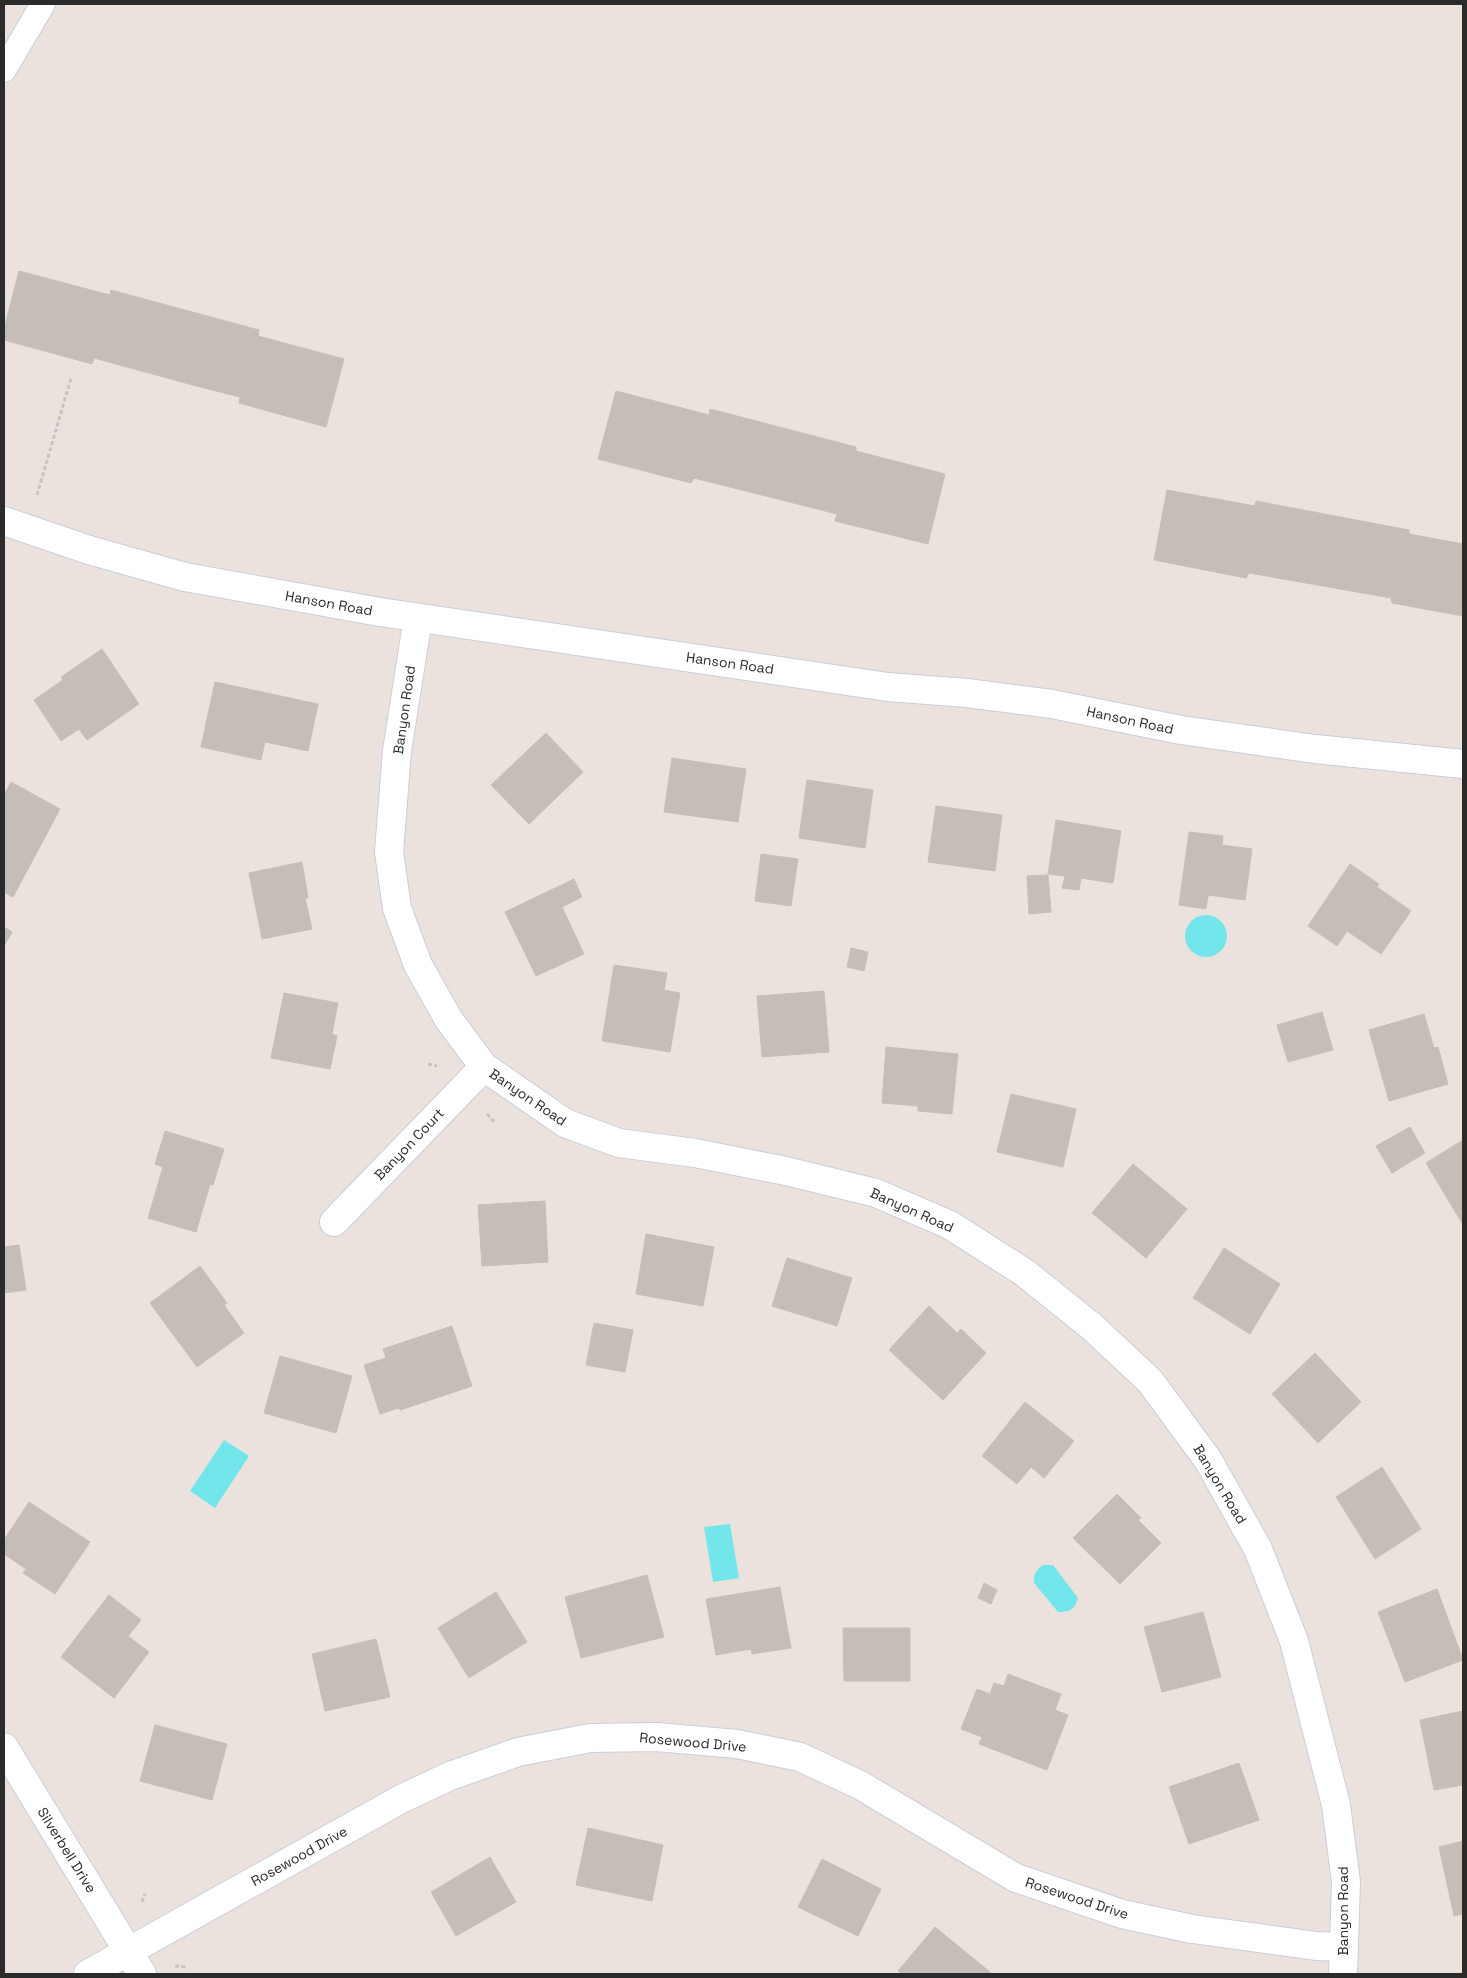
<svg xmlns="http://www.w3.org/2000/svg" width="1467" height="1978" font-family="'Space Grotesk',sans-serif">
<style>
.water{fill:#73e6eb}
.building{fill:#c5beb8;stroke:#c7beb7}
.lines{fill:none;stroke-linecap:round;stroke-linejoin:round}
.service-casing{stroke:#c8cfd8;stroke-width:26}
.minor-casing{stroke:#c8cfd8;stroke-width:30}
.path{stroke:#c4c4c4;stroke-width:3;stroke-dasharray:4 2.5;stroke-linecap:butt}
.service{stroke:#fff;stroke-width:24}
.minor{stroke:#fff;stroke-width:28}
.labels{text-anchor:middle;stroke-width:4;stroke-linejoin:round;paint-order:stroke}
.street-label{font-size:14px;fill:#2b2b2b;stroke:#fff}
</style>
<rect width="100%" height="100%" fill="#ece2dd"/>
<path class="water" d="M1185 936a21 21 0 1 1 42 0a21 21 0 1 1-42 0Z
M224,1440L249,1456L215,1508L190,1491Z
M730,1524L739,1578L713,1582L704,1527Z
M1043,1565H1053L1078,1598C1075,1610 1069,1612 1058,1612L1034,1583C1033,1575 1036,1570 1043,1565Z"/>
<path class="building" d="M19,271L110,295L111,290L259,330L258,336L344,359L326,427L239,403L240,397L200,387L94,358L92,364L4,340V329Z
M616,391L709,415L710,409L856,447V451L945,474L928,544L835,521L837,514L694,478L691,483L598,459Z
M1167,490L1255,506L1256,501L1409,530V534L1463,544V616L1392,603L1391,598L1249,573L1246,578L1154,560Z
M102,649L139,704L87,740L79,729L61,741L34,700L63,680L61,677Z
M215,682L318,704L308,751L265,742L261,760L201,747Z
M546,733L583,772L529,824L491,785Z
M672,758L746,769L738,822L664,812Z
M807,780L873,790L865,848L799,838Z
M11,782L60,809L13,897L4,892V795Z
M936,806L1002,815L995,871L928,862Z
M1056,820L1121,831L1113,883L1081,878L1079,890L1062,888L1065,876L1048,874Z
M1189,832L1223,836L1222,845L1252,849L1245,900L1208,895L1206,909L1179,905Z
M761,854L798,859L791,906L755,901Z
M302,862L308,898H305L312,929L262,939L249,873Z
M1350,864L1379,884L1377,887L1411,911L1381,954L1347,931L1337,946L1308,926Z
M1048,875L1051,912L1029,914L1027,876Z
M574,879L582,897L562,907L584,954L536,976L505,912Z
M4,927L12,932L4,946Z
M851,948L868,952L864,971L847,967Z
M614,965L667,973L664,990L680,993L670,1052L602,1041Z
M824,991L829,1052L762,1057L757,996Z
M284,993L338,1003L332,1034L337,1036L330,1069L271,1058Z
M1322,1012L1333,1050L1288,1062L1277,1025Z
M1424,1014L1434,1048L1438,1047L1448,1084L1389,1101L1369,1030Z
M886,1047L958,1054L952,1114L918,1111V1106L882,1103Z
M1011,1094L1076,1109L1063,1167L997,1152Z
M1410,1127L1425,1153L1392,1173L1376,1146Z
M165,1131L224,1149L213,1185L210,1184L196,1232L148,1218L163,1167L155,1164Z
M1463,1140V1222L1462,1223L1426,1163Z
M1133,1164L1187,1209L1146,1258L1092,1213Z
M545,1201L548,1262L482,1266L478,1205Z
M646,1234L714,1247L703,1306L636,1294Z
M19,1245L26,1290L4,1293V1247Z
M1224,1248L1280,1284L1250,1334L1193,1298Z
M787,1258L852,1278L837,1326L772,1306Z
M200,1266L227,1303L224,1305L244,1333L197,1367L150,1303Z
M929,1306L957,1333L961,1329L986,1353L943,1400L889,1350Z
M594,1323L633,1330L625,1372L586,1365Z
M452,1326L472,1386L400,1410L399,1408L380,1414L364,1365L386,1358L383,1349Z
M1315,1353L1361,1402L1318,1443L1272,1394Z
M280,1356L352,1376L336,1433L264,1413Z
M1025,1402L1074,1441L1044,1478L1031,1467L1017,1484L982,1456Z
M1382,1467L1421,1529L1375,1559L1336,1497Z
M1117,1494L1141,1518L1138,1520L1161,1543L1120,1584L1073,1538Z
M29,1502L90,1542L55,1594L23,1573L26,1569L4,1554V1540Z
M647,1575L664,1637L581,1658L565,1597Z
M984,1583L997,1590L991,1604L978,1598Z
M780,1587L791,1648L752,1654L751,1649L716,1655L706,1599Z
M1437,1589L1463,1660L1405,1682L1378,1612Z
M496,1592L527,1642L469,1678L438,1628Z
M109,1595L141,1620L128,1636L149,1652L114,1698L61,1657Z
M1203,1612L1221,1677L1162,1692L1144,1627Z
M843,1628H910V1681H844Z
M376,1639L390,1697L325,1711L312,1654Z
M1008,1674L1061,1694L1055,1710L1068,1715L1047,1770L979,1744L982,1737L961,1729L977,1689L990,1694L994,1683L1004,1686Z
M1463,1711V1785L1434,1790L1420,1720Z
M155,1725L227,1744L212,1800L140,1781Z
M1239,1763L1259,1820L1189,1844L1169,1787Z
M588,1828L663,1845L652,1901L576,1885Z
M1463,1841V1914L1454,1916L1439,1847Z
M490,1857L516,1902L456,1936L431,1892Z
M822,1859L881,1889L858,1936L798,1907Z
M935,1927L990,1972L988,1974H902L898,1971Z"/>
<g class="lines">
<defs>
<path id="service" d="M4,70L43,4"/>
<path id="minor" d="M4,521L89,550L185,577L380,612L888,687L967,693L1052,704L1181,730L1315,749L1463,764
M418,618L397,751L389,852L397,908L418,965L449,1020L484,1067L565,1123L619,1143L695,1153L786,1171L876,1193L950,1225L1025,1273L1091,1326L1150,1381L1208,1460L1258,1549L1294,1641L1336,1805L1346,1882L1343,1974
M334,1222L484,1067
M4,1747L142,1974
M88,1974L401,1799L450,1776L518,1752L590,1738L657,1737L737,1744L800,1757L860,1785L1016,1878L1122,1914L1192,1929L1316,1946L1344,1947"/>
</defs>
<use href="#service" class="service-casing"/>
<use href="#minor" class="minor-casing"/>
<path class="path" d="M37,495L71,378
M428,1064L437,1066
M487,1114L495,1123
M142,1902L145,1894
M175,1966L187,1967"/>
<use href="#service" class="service"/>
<use href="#minor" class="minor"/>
</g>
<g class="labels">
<g class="street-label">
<text transform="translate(329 603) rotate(10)" y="5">Hanson Road</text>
<text transform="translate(730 663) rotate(8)" y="5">Hanson Road</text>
<text transform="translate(404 710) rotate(-82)" y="5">Banyon Road</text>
<text transform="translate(1130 720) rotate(12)" y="5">Hanson Road</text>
<text transform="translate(528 1097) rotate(34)" y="5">Banyon Road</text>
<text transform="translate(409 1144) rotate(-46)" y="5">Banyon Court</text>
<text transform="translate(912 1210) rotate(24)" y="5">Banyon Road</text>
<text transform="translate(1220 1484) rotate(59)" y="5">Banyon Road</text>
<text transform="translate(693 1742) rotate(5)" y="5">Rosewood Drive</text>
<text transform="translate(67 1850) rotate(58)" y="5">Silverbell Drive</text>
<text transform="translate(299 1856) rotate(-29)" y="5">Rosewood Drive</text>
<text transform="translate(1077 1898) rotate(18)" y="5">Rosewood Drive</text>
<text transform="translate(1343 1911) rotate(-90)" y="5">Banyon Road</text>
</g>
</g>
<rect width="1467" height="1978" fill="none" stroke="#2b2b2b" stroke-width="10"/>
</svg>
